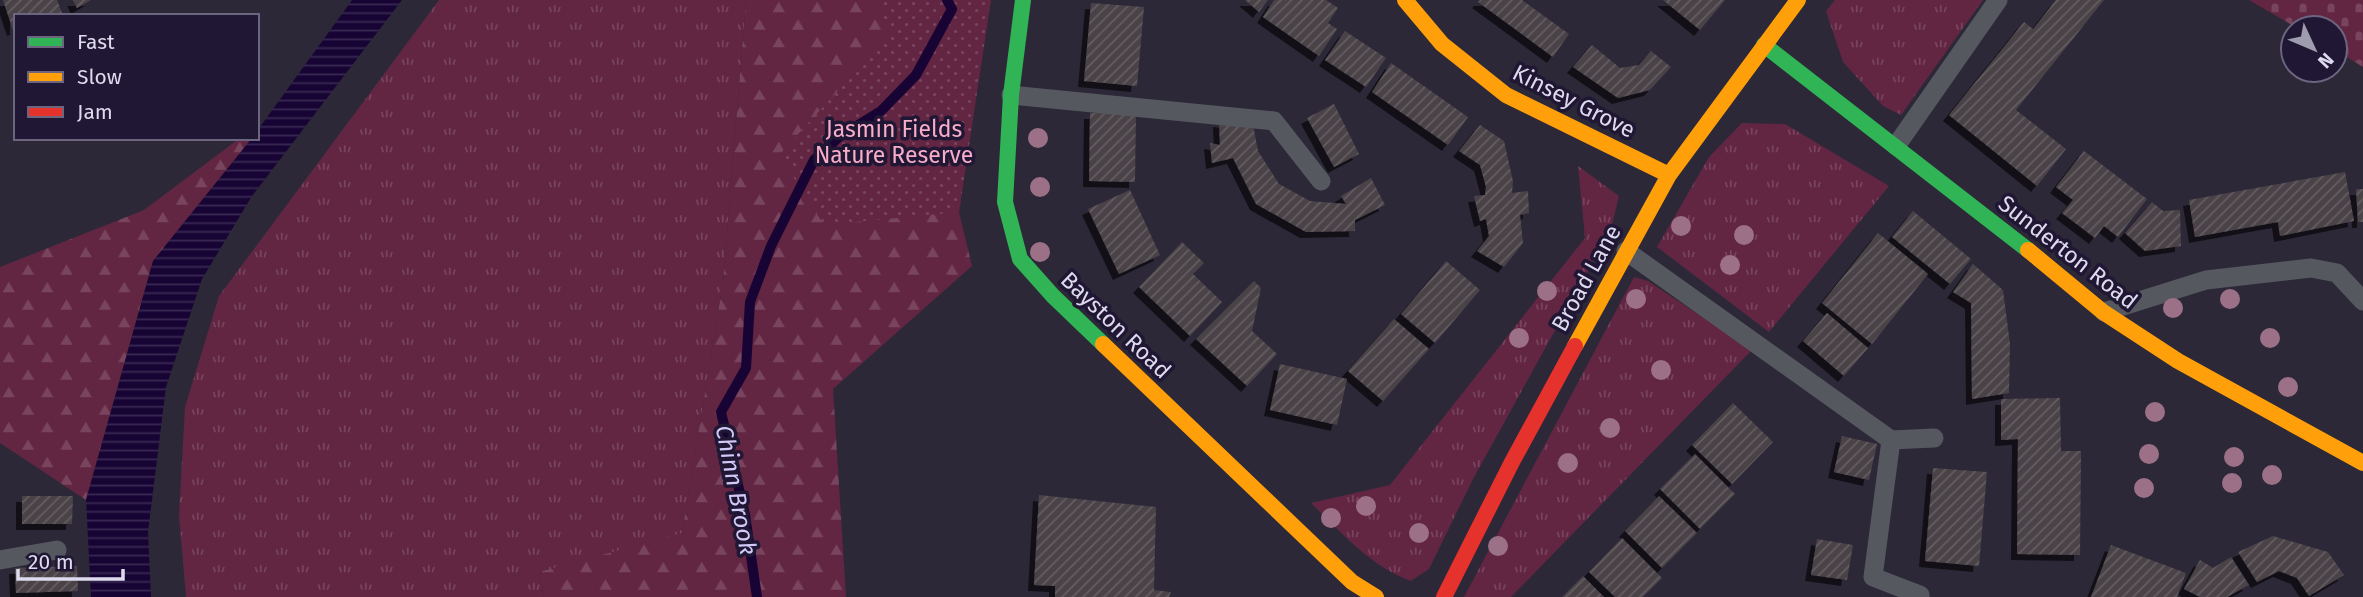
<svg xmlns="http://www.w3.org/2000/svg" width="2363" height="597" font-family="'Fira Sans',sans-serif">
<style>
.grass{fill:url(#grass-tufts)}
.forest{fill:url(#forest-firs)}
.cemetery{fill:url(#cemetery-stones)}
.park{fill:url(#park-dots)}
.water{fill:url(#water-rules)}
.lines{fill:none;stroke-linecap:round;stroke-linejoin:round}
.stream{stroke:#170434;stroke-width:10}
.building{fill:url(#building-hatch);filter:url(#shadow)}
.lane{stroke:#55595f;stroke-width:19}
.fast{stroke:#30b455;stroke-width:16}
.slow{stroke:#ff9f0a;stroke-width:16}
.jam{stroke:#e5322d;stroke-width:16}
.tree{fill:#9c7187}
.labels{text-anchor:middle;stroke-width:7;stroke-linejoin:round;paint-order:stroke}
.street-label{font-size:23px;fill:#dfdbef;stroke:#201735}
.park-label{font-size:23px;fill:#f7acc8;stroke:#201735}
.water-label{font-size:24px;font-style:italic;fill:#d3c9f7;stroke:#201735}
</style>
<defs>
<pattern id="grass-tufts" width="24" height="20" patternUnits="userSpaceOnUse" patternTransform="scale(1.75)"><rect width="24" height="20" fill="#622542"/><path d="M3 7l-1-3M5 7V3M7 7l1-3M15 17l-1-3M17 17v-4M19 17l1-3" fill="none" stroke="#78445e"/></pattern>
<pattern id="forest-firs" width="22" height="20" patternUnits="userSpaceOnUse" patternTransform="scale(1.75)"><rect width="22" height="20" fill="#622542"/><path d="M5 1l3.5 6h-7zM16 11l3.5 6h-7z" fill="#78445e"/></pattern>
<pattern id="cemetery-stones" width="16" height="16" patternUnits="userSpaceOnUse" patternTransform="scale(1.75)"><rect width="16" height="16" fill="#622542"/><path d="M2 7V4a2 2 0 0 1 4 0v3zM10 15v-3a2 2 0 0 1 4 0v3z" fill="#78445e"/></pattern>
<pattern id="park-dots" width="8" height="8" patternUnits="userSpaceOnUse" patternTransform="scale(1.75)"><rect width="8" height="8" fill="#622542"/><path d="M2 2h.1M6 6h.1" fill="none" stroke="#78445e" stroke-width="1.8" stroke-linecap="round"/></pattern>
<pattern id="water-rules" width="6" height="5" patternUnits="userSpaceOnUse" patternTransform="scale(1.75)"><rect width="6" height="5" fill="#170434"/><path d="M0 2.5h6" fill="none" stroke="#382852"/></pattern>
<pattern id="building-hatch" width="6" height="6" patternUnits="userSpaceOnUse" patternTransform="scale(1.75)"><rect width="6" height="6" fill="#4a4247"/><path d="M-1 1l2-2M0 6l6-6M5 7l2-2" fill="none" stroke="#645d62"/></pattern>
<filter id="shadow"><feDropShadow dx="-6" dy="6" stdDeviation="0" flood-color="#0009"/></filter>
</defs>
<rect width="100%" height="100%" fill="#2c2838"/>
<path class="grass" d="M439,0H746L723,282L682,534L539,572L544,597H186L179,515L185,407L219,296Z
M1835,0H1983L1901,115L1883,106L1843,62L1826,11Z
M1742,123L1785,124L1889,186L1769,332L1657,247L1709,157Z
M1578,166L1619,196L1611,229L1473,479L1429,569L1411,581C1370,566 1342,533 1311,503L1390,485L1585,238Z
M1634,277L1648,281L1752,350L1511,597H1464Z"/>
<path class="forest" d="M746,0H988L959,212L972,266L833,389L846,597H544L539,572L682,533L723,282Z
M240,138H252L153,261L86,500L0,443V267L144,210Z"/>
<path class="cemetery" d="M2249,0H2363V67L2335,50V28H2297Z"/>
<path class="park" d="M877,0H991L959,212L824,225L779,155L890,34Z"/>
<path class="water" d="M352,0H402L252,196L202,279L166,387L148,532L151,597H91L86,500L153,261L252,138H257V131Z"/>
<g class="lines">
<path class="stream" d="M757,597L745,515L721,412L746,368L750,302L771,246L814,160L839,137L881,111L916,75L952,9L947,0"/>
</g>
<path class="building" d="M3,0H57L62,13L54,16H16V29L13,30Z
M73,0H91L77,8Z
M1245,0H1268L1259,12Z
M1274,0H1326L1338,8L1328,23L1337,29L1319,56L1263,17Z
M1480,0H1522L1569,34L1553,57L1478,2Z
M1663,0H1725L1700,30Z
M2056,0H2104L2016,110L2066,149L2037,186L1949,115L2024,22L2033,29Z
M1091,3L1144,7L1137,86L1084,81Z
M1345,31L1386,58L1366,87L1325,60Z
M1592,45L1620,68L1639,65L1651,51L1671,67L1650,90L1618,98L1573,67Z
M1391,63L1468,117L1448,145L1372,92Z
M1334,104L1359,154L1334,167L1307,118Z
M1090,113H1136L1135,182L1089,181Z
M1219,121L1253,125L1258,151L1279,184L1310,201L1346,204L1341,196L1371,178L1385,205L1355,220V231L1306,232L1256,204L1233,158L1212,163L1210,143L1220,145Z
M1480,125L1504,141L1513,181L1512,193L1528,191L1529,213L1520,215L1523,243L1504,267L1477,251L1489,236L1486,219L1480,221L1474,196L1485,195L1486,187L1480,165L1459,151Z
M2084,151L2147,199L2118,237L2104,226L2095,238L2062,213L2073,200L2056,187Z
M2345,172L2354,221L2280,236L2278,222L2195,237L2189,200Z
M2356,189H2363V222H2358Z
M1130,190L1160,255L1119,274L1088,209Z
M2152,202L2163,211L2180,210L2181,246L2145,251L2125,233Z
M1913,211L1971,259L1950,284L1892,237Z
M1878,233L1928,274L1872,344L1822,303Z
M1182,242L1204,263L1193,274L1222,302L1190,336L1139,287Z
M1446,261L1480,290L1435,343L1401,314Z
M1973,264L2003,290L2010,344L2009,393L1972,399L1971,303L1953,292Z
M1254,281L1261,288L1252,331L1277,354L1247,386L1196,339Z
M1827,313L1868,348L1844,376L1803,341Z
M1394,319L1429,349L1383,401L1348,371Z
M1280,364L1347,379L1337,425L1270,410Z
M2060,398L2061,451H2081L2080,555L2017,554L2018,439L2001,440V399Z
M1733,403L1773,442L1732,484L1692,445Z
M1842,436L1877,444L1869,480L1834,472Z
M1695,454L1735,494L1700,529L1660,489Z
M1933,468L1987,472L1979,566L1925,561Z
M1039,495L1156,507L1154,590L1171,592L1169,597H1055V586L1034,585Z
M22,496H73L72,524H22Z
M1659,496L1697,533L1662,568L1625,531Z
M2273,536L2328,552L2344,575L2309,596L2297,578L2279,571L2257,582L2238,552Z
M1622,538L1662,578L1643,597H1615L1589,572Z
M1817,539L1853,545L1847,580L1811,575Z
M2111,545L2186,573L2177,597H2091Z
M2231,557L2249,585L2227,597H2200L2184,589L2200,560L2213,568Z
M77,566L78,591L16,593L15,568Z
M1583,576L1604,597H1562Z"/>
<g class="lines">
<path class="lane" d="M1011,95L1274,121L1321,181
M1896,146L1998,0
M1626,251L1891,440L1873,577L1920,595V597
M2104,312L2206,280L2311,268L2337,273L2363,301
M1891,440L1934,438
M0,560L57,550"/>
<path class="fast" d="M1023,0L1011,95L1005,202L1020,259L1053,296L1103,344
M1764,45L2028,250"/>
<path class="slow" d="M1405,0L1442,44L1506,95L1669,175
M2028,250L2103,312L2178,361L2363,463
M1103,344L1352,582L1376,597
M1575,346L1669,175L1798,0"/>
<path class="jam" d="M1444,597L1512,462L1575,346"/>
</g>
<g class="tree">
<circle cx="1038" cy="138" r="10"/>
<circle cx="1040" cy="187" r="10"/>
<circle cx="1681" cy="226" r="10"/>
<circle cx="1744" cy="235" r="10"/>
<circle cx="1040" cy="252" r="10"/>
<circle cx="1730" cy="265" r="10"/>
<circle cx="1547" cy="291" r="10"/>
<circle cx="1636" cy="299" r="10"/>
<circle cx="2230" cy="299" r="10"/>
<circle cx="2173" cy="308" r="10"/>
<circle cx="1519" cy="338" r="10"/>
<circle cx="2270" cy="338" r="10"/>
<circle cx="1661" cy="370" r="10"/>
<circle cx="2288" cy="387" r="10"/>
<circle cx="2155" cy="412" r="10"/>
<circle cx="1610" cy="428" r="10"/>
<circle cx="2149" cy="454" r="10"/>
<circle cx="2234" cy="457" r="10"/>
<circle cx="1568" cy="463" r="10"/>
<circle cx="2272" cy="475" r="10"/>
<circle cx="2232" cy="483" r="10"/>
<circle cx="2144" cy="488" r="10"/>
<circle cx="1366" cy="506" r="10"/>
<circle cx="1331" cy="518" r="10"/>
<circle cx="1419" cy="533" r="10"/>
<circle cx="1498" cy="546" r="10"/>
</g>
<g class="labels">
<g class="street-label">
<text transform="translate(1574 101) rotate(27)" y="8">Kinsey Grove</text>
<text transform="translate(2068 252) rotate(38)" y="8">Sunderton Road</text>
<text transform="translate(1586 278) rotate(-61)" y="8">Broad Lane</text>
<text transform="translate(1116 325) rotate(44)" y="8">Bayston Road</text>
</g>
<g class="park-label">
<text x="894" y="137">Jasmin Fields<tspan x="894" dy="26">Nature Reserve</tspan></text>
</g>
<g class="water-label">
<text transform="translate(736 490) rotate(79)" y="8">Chinn Brook</text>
</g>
</g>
<rect x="14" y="14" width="245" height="126" fill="#201735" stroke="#6c657f" stroke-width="2"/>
<rect x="28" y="37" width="35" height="10" fill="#30b455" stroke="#6c657f" stroke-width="2"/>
<text x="77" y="49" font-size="21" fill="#dfdbef">Fast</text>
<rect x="28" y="72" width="35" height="10" fill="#ff9f0a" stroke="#6c657f" stroke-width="2"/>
<text x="77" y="84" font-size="21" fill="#dfdbef">Slow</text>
<rect x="28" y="107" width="35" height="10" fill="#e5322d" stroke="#6c657f" stroke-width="2"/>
<text x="77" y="119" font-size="21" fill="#dfdbef">Jam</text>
<g transform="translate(2314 49) rotate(134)"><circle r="33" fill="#201735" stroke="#6c657f" stroke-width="2"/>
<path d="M0-5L12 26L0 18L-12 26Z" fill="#a09caf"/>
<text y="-10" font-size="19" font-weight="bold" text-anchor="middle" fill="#dfdbef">N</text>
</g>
<path d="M18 569v10h105v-10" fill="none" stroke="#dfdbef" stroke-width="3.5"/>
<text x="28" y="569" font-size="21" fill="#dfdbef" stroke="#201735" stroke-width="5" paint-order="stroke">20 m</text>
</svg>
